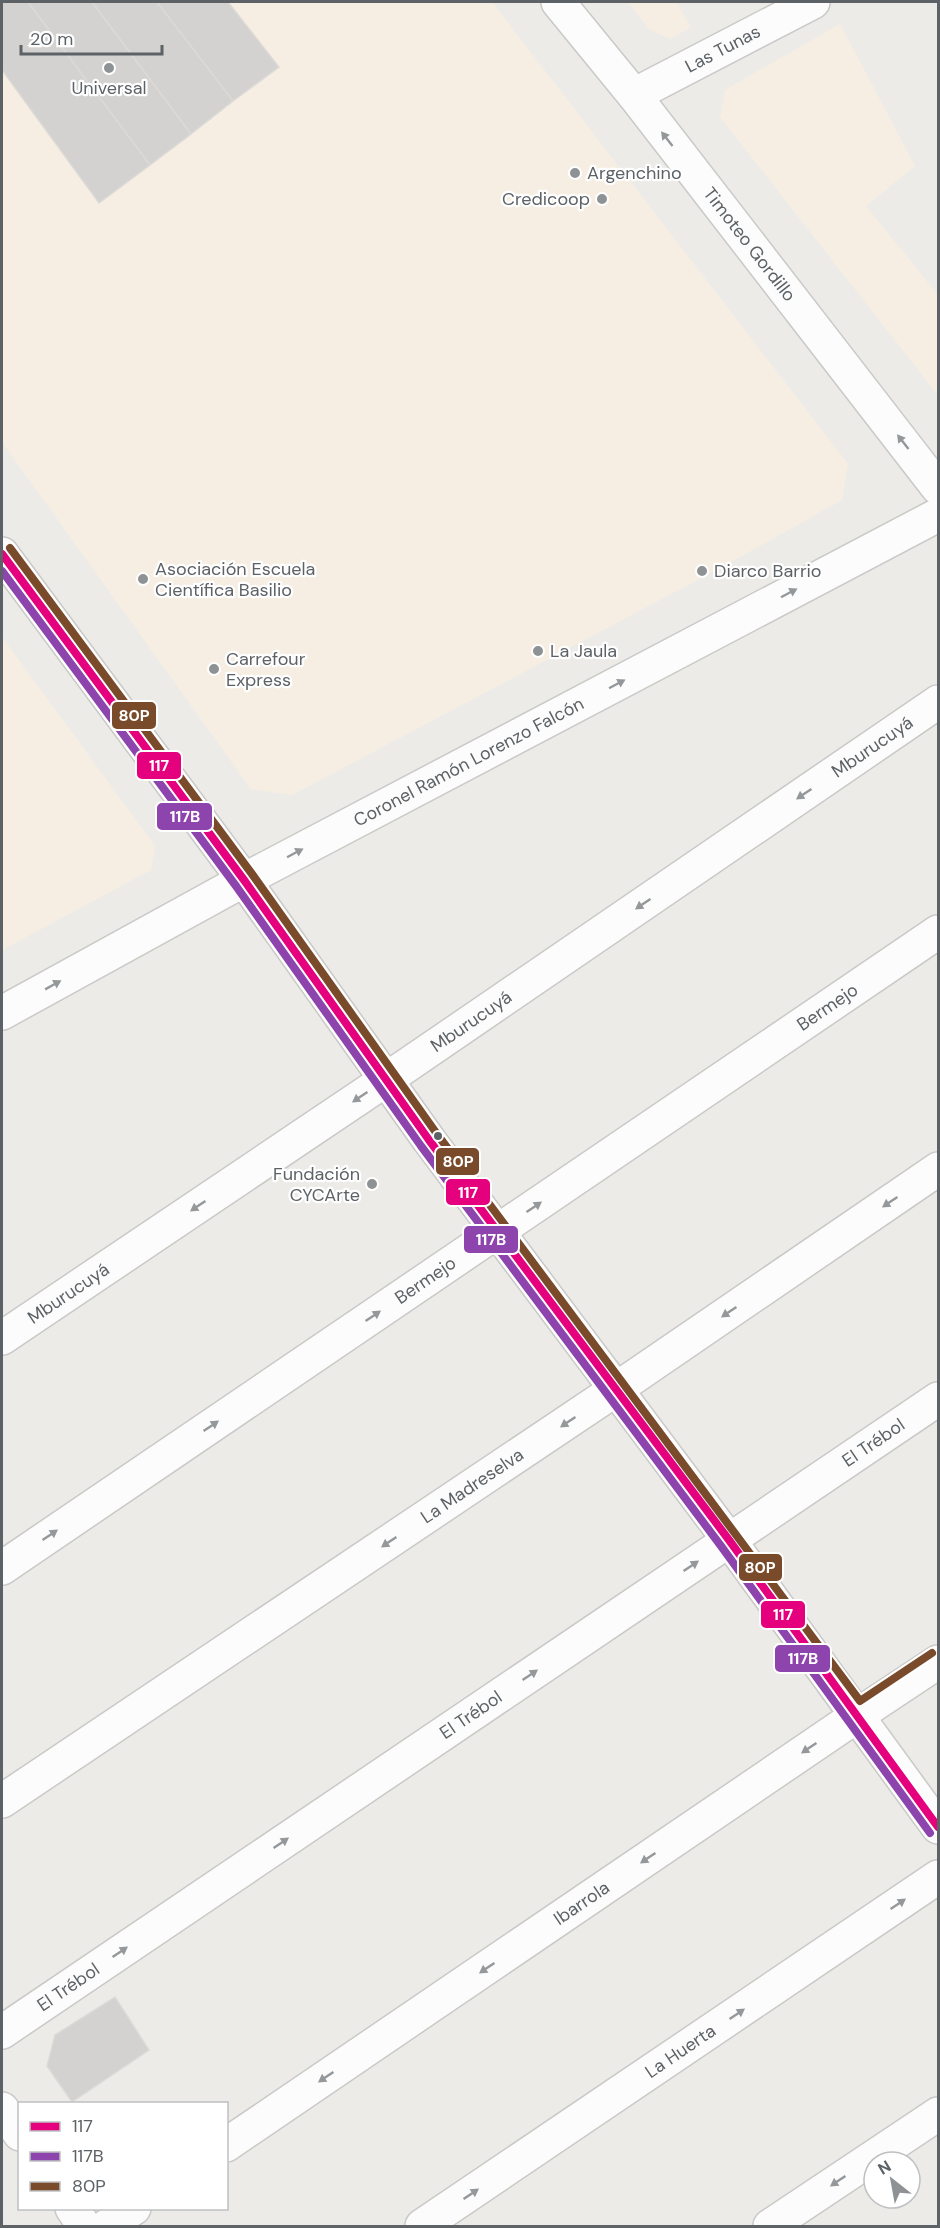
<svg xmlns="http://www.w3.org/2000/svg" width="940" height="2228" font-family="'DM Sans',sans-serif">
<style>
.commercial{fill:#f6eee2}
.building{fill:#d3d2d1;stroke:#dcdad7;stroke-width:1.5}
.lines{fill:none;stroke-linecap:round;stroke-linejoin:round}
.minor-casing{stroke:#c9c9c8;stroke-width:36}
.minor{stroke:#fcfcfc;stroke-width:33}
.bus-1-casing{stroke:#fff;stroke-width:12}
.bus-2-casing{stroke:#fff;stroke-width:12}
.bus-3-casing{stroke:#fff;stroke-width:12}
.bus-1{stroke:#e5007d;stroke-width:8}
.bus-2{stroke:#8e44ad;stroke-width:8}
.bus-3{stroke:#7a4b2a;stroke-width:8}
.oneway{fill:#95989a}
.poi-dot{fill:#8f9294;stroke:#fff;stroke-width:2}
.bus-dot{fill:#5d6266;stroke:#fff;stroke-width:2}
.labels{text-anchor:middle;stroke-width:4.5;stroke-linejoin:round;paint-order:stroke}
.street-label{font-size:18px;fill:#5d6266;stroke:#fff}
.poi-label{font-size:18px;fill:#5d6266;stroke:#fff;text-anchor:start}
.line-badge{stroke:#fff;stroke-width:2}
.badge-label{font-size:16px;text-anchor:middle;font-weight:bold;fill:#fff}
</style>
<rect width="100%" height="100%" fill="#edebe8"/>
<path class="commercial" d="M2,2H492L848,464L842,500L722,567L292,795L251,789L2,442Z
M628,2H676L691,27L670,39L649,29Z
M840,24L915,166L866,206L938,295V395L720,117L725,90Z
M2,637L155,846L151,870L2,950Z"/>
<path class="building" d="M2,2H28L150,165L99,203L2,70Z
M28,2H92L191,134L150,165Z
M92,2H157L233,101L191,134Z
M157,2H228L279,67L233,101Z
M115,1997L149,2050L72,2102L47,2066L55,2035Z"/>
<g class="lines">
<defs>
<g id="minor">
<path id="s1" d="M558,2L634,95L938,488"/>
<path id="s2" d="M634,95L813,2"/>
<path d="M2,554L244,880L429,1140L729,1540L938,1827"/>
<path id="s3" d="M2,1013L244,880L938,515"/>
<path id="s4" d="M2,1338L387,1079L938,702"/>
<path id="s5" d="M2,1568L938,932"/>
<path id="s6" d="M2,1801L615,1390L938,1169"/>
<path id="s7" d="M2,2032L938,1399"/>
<path d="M2,2109L20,2134"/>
<path id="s8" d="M226,2145L858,1715L938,1662"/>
<path d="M72,2208L84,2226"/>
<path d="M107,2226L134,2208"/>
<path id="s9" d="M422,2226L938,1877"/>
<path d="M770,2226L938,2114"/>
</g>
</defs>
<use href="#minor" class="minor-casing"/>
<use href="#minor" class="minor"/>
<defs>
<path id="bus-1" d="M2,554L244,880L429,1140L729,1540L938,1827"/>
<path id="bus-2" d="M2,571L236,886L421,1146L721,1546L930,1833"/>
<path id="bus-3" d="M10,548L252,874L437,1134L860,1701L932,1653"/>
</defs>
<use href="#bus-1" class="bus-1-casing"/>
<use href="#bus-2" class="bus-2-casing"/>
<use href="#bus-3" class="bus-3-casing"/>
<use href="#bus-1" class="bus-1"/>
<use href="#bus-2" class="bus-2"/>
<use href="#bus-3" class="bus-3"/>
</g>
<defs><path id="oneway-solid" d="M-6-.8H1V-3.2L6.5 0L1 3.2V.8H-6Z" transform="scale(1.5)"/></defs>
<g class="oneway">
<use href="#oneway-solid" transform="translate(667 139) rotate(-128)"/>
<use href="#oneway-solid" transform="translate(903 442) rotate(-128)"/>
<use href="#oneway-solid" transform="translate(789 593) rotate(-28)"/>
<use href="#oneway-solid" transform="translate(617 684) rotate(-28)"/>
<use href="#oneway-solid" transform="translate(804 794) rotate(146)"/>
<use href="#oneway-solid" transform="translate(295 853) rotate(-28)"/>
<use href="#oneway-solid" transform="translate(643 904) rotate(146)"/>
<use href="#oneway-solid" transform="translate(53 985) rotate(-29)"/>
<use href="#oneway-solid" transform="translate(360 1097) rotate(146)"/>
<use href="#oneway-solid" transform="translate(890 1202) rotate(146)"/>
<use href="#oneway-solid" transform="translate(198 1206) rotate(146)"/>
<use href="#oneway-solid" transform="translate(534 1207) rotate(-34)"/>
<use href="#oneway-solid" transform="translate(729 1312) rotate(146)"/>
<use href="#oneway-solid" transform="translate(373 1316) rotate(-34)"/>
<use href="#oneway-solid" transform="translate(568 1422) rotate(146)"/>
<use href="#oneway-solid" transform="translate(211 1426) rotate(-34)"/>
<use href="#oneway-solid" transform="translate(50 1535) rotate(-34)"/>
<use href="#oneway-solid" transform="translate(389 1542) rotate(146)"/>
<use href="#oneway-solid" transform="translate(691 1566) rotate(-34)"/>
<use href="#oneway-solid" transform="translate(530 1675) rotate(-34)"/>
<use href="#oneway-solid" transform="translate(809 1748) rotate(146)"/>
<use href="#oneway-solid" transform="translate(281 1843) rotate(-34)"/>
<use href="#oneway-solid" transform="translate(648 1858) rotate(146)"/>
<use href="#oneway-solid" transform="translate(898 1904) rotate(-34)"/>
<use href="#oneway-solid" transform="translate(120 1952) rotate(-34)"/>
<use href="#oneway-solid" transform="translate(487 1968) rotate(146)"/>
<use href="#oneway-solid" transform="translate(737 2014) rotate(-34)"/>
<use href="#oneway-solid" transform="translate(326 2077) rotate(146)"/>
<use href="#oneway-solid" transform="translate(838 2181) rotate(146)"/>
<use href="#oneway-solid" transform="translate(471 2194) rotate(-34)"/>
</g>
<g class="poi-dot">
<circle cx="109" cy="68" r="6"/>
<circle cx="575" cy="173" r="6"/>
<circle cx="602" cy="199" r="6"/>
<circle cx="702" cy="571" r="6"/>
<circle cx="143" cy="579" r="6"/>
<circle cx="538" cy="651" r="6"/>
<circle cx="214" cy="669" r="6"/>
<circle cx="372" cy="1184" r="6"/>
</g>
<circle class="bus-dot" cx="438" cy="1136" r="5"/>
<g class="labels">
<g class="street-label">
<text dy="6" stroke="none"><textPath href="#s2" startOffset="100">Las Tunas</textPath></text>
<text dy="6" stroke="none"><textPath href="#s1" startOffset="309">Timoteo Gordillo</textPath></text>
<text dy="6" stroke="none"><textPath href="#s4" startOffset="1052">Mburucuyá</textPath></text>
<text dy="6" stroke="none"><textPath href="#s3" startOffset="530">Coronel Ramón Lorenzo Falcón</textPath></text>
<text dy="6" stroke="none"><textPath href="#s5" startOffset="998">Bermejo</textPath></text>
<text dy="6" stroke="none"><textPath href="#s4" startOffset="566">Mburucuyá</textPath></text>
<text dy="6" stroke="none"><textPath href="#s5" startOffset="512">Bermejo</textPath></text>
<text dy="6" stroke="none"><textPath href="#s4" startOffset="80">Mburucuyá</textPath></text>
<text dy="6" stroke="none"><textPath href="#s7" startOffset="1052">El Trébol</textPath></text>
<text dy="6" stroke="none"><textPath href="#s6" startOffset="566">La Madreselva</textPath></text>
<text dy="6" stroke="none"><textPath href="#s7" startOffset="566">El Trébol</textPath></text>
<text dy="6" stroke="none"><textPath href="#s8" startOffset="430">Ibarrola</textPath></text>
<text dy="6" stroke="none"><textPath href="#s7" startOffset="80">El Trébol</textPath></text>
<text dy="6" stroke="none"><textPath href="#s9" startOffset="312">La Huerta</textPath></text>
</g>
<g class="poi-label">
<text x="109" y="94" text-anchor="middle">Universal</text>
<text x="587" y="179">Argenchino</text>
<text x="590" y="205" text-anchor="end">Credicoop</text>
<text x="155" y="575">Asociación Escuela<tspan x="155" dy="21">Científica Basilio</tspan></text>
<text x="714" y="577">Diarco Barrio</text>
<text x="550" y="657">La Jaula</text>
<text x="226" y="665">Carrefour<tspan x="226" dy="21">Express</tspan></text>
<text x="360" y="1180" text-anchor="end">Fundación<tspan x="360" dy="21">CYCArte</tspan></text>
</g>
</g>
<g class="line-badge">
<rect x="111" y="701" width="46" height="29" rx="6" fill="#7a4b2a"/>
<rect x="136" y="751" width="46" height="29" rx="6" fill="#e5007d"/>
<rect x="156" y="802" width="57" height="29" rx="6" fill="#8e44ad"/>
<rect x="435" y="1147" width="45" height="29" rx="6" fill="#7a4b2a"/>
<rect x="445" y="1178" width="46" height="28" rx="6" fill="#e5007d"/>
<rect x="463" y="1225" width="56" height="29" rx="6" fill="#8e44ad"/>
<rect x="738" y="1553" width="45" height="29" rx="6" fill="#7a4b2a"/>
<rect x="760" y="1600" width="46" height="29" rx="6" fill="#e5007d"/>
<rect x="774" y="1644" width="57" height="29" rx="6" fill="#8e44ad"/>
</g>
<g class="badge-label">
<text x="134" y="721">80P</text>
<text x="159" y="771">117</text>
<text x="185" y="822">117B</text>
<text x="458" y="1167">80P</text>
<text x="468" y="1198">117</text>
<text x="491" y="1245">117B</text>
<text x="760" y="1573">80P</text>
<text x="783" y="1620">117</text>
<text x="803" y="1664">117B</text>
</g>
<rect width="940" height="2228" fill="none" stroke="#5d6266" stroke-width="6"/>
<rect x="18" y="2102" width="210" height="108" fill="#ffffff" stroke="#bec0c2" stroke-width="1.5"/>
<rect x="30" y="2122" width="30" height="9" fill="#e5007d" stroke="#bec0c2" stroke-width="1.5"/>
<text x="72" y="2132" font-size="18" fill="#5d6266">117</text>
<rect x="30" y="2152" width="30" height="9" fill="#8e44ad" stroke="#bec0c2" stroke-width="1.5"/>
<text x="72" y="2162" font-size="18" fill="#5d6266">117B</text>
<rect x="30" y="2182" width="30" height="9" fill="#7a4b2a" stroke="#bec0c2" stroke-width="1.5"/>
<text x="72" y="2192" font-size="18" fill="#5d6266">80P</text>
<g transform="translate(892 2180) rotate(329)"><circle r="28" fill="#ffffff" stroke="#bec0c2" stroke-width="1.5"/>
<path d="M0-4.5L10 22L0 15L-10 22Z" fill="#8f9294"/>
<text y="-9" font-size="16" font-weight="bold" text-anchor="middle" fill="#5d6266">N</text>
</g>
<path d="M21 45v9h141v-9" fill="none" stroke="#5d6266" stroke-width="3"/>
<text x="30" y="45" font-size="18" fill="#5d6266" stroke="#ffffff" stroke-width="4.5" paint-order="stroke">20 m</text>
</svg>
